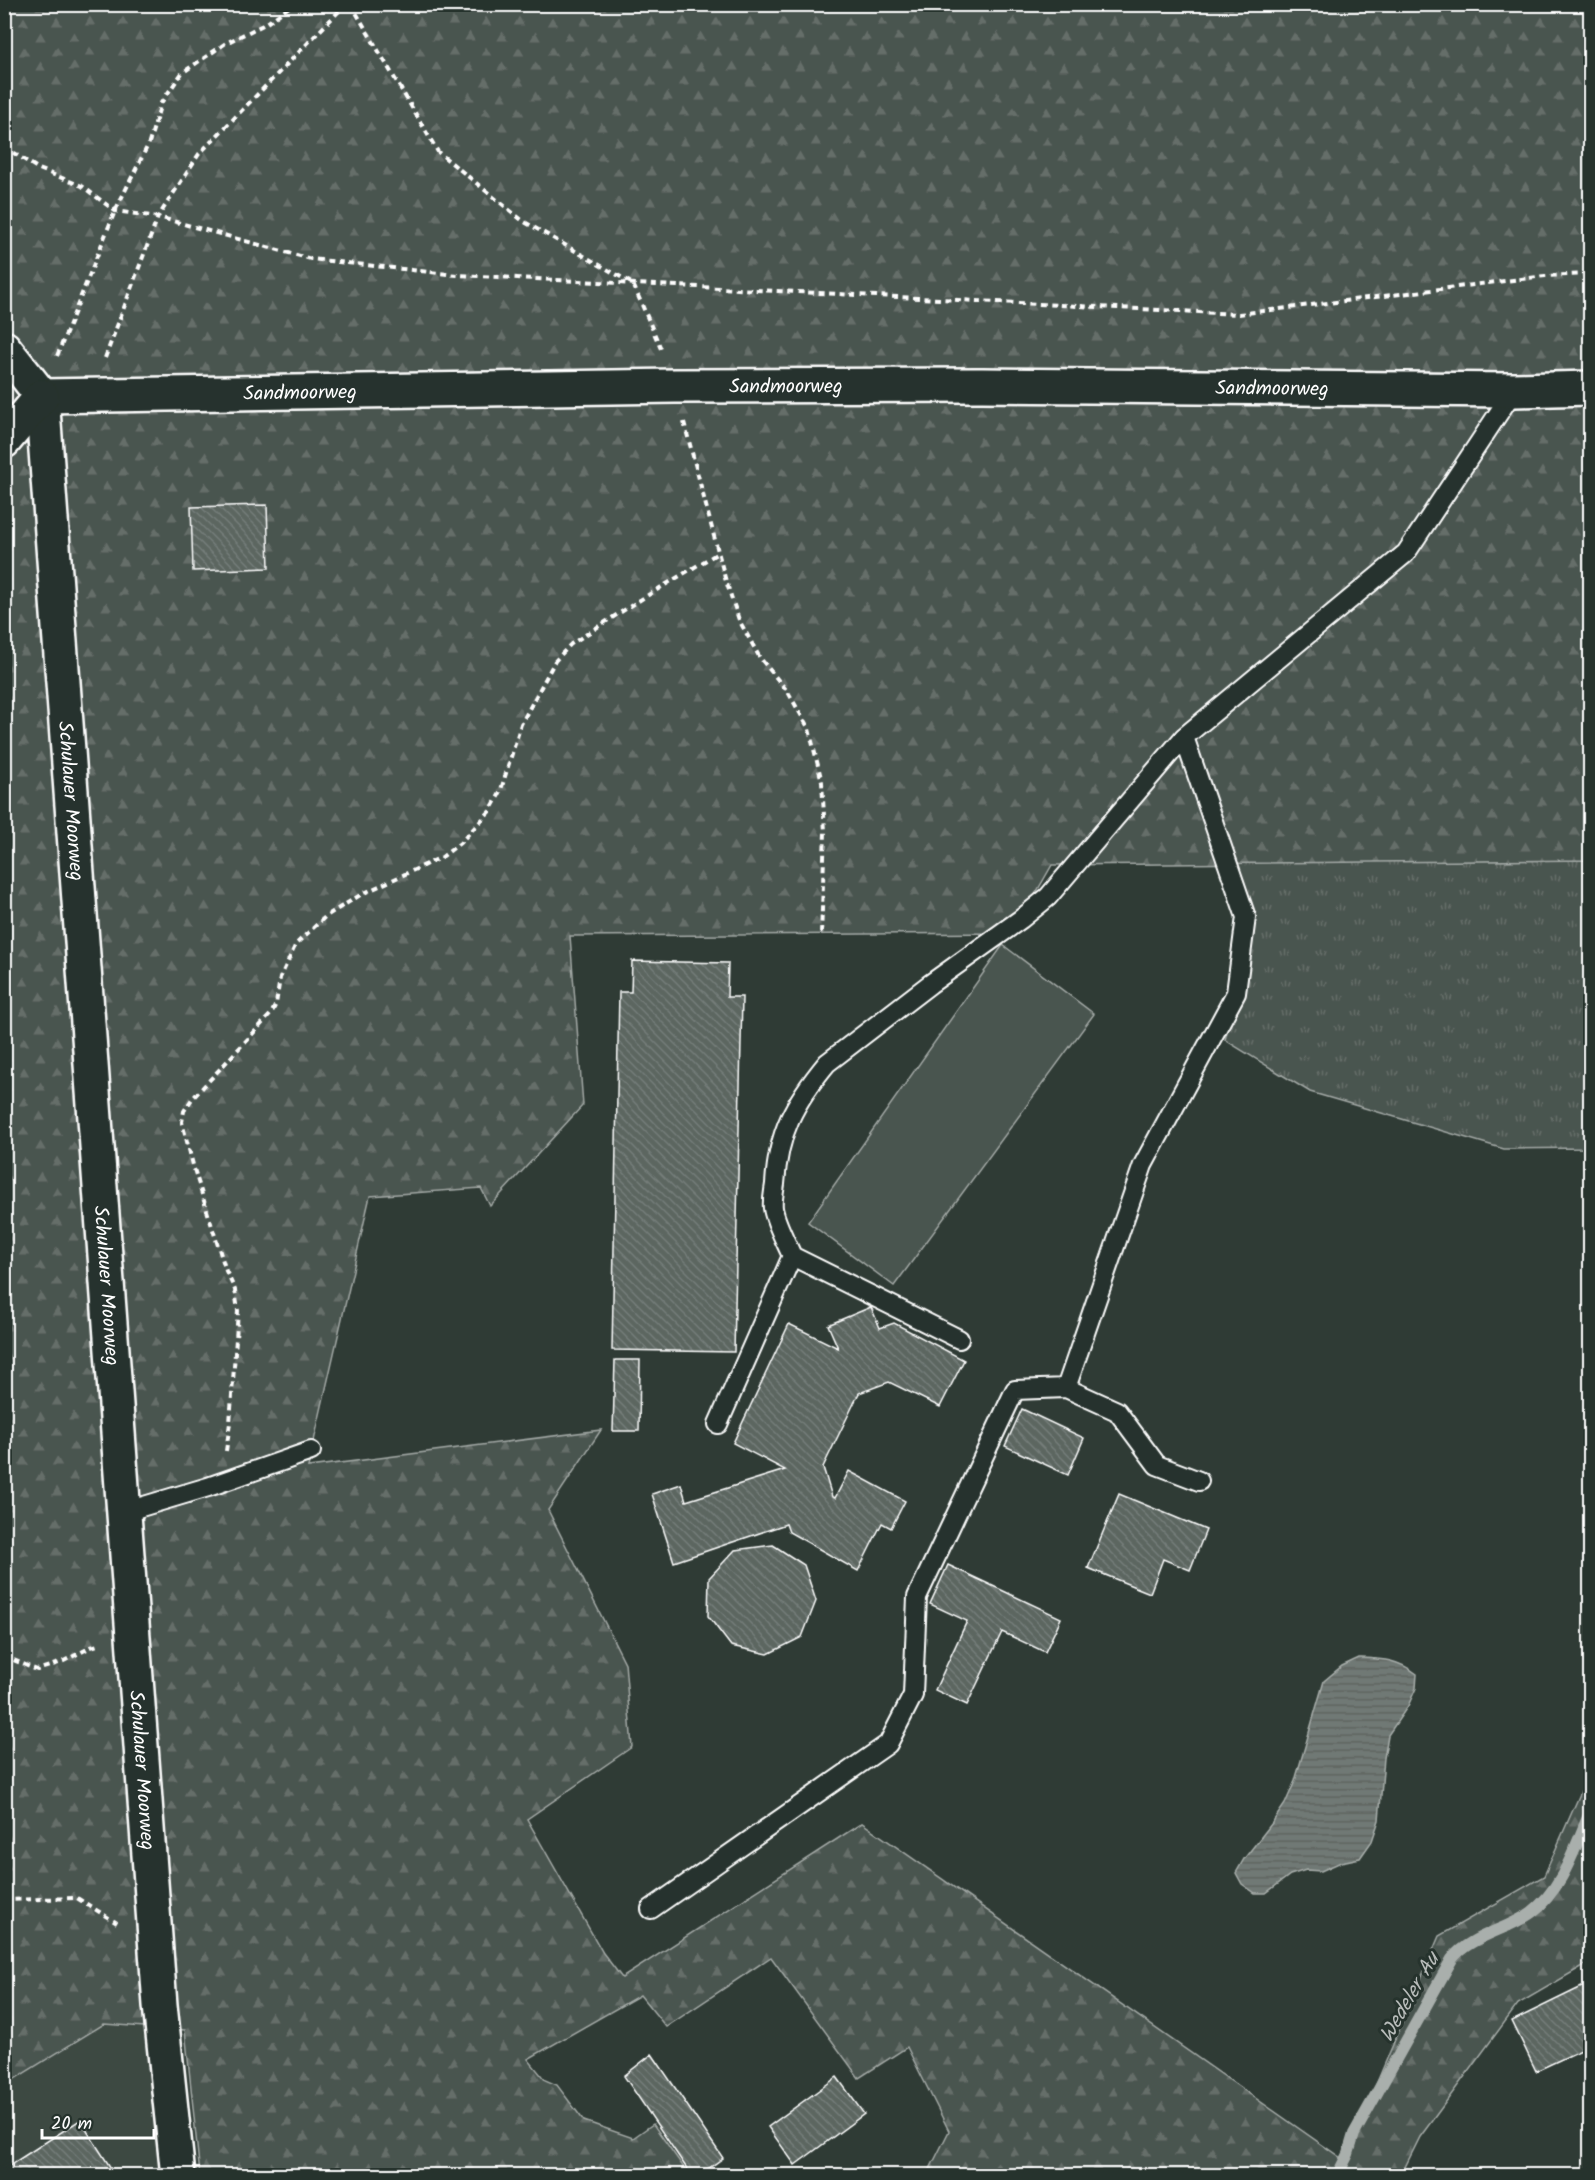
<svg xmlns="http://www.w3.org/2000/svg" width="1595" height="2180" font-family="Kalam,sans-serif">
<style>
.built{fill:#3c4842}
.grass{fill:url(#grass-tufts);stroke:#a4aaa7;stroke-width:1.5}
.forest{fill:url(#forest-firs);stroke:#a4aaa7;stroke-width:1.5}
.pitch{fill:#4a544f;stroke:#a4aaa7;stroke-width:1.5}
.water{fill:url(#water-rules);stroke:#a9afac;stroke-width:1.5}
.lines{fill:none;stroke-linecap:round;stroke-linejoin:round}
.stream{stroke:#a9afac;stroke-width:12}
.building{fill:url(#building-back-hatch);stroke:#fff;stroke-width:1.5}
.lane-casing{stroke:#fff;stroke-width:22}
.street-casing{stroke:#fff;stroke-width:38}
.path{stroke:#fff;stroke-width:4;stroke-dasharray:6 4.5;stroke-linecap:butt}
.lane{stroke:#26332d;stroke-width:18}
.street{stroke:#26332d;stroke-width:33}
.labels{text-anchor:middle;stroke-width:6;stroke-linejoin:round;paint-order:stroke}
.street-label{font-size:20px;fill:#fff;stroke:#26332d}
.water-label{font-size:21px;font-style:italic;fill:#b8bcba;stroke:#26332d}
</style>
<defs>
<pattern id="grass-tufts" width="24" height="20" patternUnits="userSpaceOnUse" patternTransform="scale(1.5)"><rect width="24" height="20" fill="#4a544f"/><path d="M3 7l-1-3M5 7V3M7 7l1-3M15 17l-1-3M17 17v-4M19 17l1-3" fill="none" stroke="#656e69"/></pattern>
<pattern id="forest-firs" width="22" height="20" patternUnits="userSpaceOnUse" patternTransform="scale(1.5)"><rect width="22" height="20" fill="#4a544f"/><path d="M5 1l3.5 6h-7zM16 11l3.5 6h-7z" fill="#656e69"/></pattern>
<pattern id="water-rules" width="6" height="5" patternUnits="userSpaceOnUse" patternTransform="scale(1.5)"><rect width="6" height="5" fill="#707975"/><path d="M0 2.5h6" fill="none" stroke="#5e6260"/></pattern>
<pattern id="building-back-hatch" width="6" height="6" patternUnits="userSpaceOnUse" patternTransform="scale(1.5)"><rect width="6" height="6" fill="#5b6661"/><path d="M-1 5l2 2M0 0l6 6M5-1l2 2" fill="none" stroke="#747d79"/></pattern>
</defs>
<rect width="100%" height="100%" fill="#2f3b35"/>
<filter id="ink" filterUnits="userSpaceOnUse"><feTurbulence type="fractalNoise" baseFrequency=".0167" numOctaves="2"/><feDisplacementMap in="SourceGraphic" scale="12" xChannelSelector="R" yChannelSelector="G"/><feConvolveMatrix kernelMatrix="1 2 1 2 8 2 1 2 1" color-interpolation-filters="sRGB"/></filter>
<g filter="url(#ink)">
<path class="built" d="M104,2024L156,2029L167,2175L5,2176V2085Z"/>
<path class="grass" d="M1590,860V1148L1504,1149L1310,1092L1225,1040L1236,993L1246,917L1227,862Z"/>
<path class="forest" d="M5,5H1590V860L1052,865L1013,933L570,936L583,1105L490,1206L481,1188L370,1196L308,1467L601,1430L548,1510L625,1663L632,1747L527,1819L603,1953L622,1978L862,1823L1344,2160L1439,1936L1544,1876L1590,1771V1962L1518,2004L1420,2137L1401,2175H927L949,2131L907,2047L859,2078L771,1957L666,2027L640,1995L528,2059L545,2080L557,2085L584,2121L633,2138L653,2124L689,2175H200L185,2030L104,2024L5,2085Z"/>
<path class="pitch" d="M1003,945L1094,1014L894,1286L808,1222Z"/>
<path class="water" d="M1359,1658C1383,1659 1397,1659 1417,1674L1416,1688L1408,1706L1388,1735L1384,1758L1379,1820L1372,1841L1360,1858L1341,1862L1321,1871L1306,1870L1290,1875L1266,1893H1255L1242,1884L1236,1873L1244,1859L1272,1823L1285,1804L1295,1781L1324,1681L1342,1666Z"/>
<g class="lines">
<path class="stream" d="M1337,2176L1348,2154L1354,2134L1452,1959C1469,1936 1508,1930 1532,1912C1563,1889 1575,1846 1590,1813"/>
</g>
<path class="building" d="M267,505L269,568L193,571L191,507Z
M632,961L728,963L727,997H742L734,1352L612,1350L619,992H631Z
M871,1307L880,1328L894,1323L964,1360L940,1407L889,1382L859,1393L823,1467L832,1497L835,1498L849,1471L905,1501L891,1528L882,1523L858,1571L789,1532L786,1524L674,1562L652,1494L681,1484L686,1501L785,1470L733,1443L789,1324L838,1348L828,1325Z
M615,1360H640L639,1431H613Z
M1022,1409L1084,1438L1068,1475L1005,1446Z
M1119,1494L1206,1530L1190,1570L1163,1559L1150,1593L1088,1568Z
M773,1545L804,1565L816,1601L802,1637L768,1654L731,1646L708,1616L709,1578L735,1550Z
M948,1565L1061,1618L1045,1652L1002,1632L967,1705L935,1690L967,1621L930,1604Z
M1590,1983V2046L1536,2071L1512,2021Z
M652,2054L723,2158L698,2176H692L624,2076Z
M837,2077L864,2114L795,2165L768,2127Z
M80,2120L116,2176H4V2169Z"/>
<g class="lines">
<defs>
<path id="lane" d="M792,1256C786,1242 775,1222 773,1208C772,1200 774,1192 775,1184C778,1132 794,1103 827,1063L930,984L1021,919L1048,897L1184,737
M1066,1388L1143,1165L1236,993L1246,917L1184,737L1406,553L1514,390
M718,1424L792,1256L959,1339
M124,1512L208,1487L311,1451
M651,1909L888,1744L913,1695L917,1597L1015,1390L1066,1388L1117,1411L1157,1465L1199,1481"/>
<g id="street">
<path d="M4,348L42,396"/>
<path id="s1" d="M42,396L160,2005L178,2176"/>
<path id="s2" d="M42,396L675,386L982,385L1514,390L1590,388"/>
<path d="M4,441L42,396"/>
</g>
</defs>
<use href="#lane" class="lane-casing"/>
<use href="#street" class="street-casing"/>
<path class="path" d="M351,4L438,152L523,221L633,284L661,349
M4,147L39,169L82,186L115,211L158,217L311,259L457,275L1239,314L1545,276L1590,274
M57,356L115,211L149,143L161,103L182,73L226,43L267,23L293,4
M105,358L158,217L199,154L346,4
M684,422L725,578L739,620L760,658L788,692L809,729L822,782L825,832L821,935
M226,1451L230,1423L238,1311L235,1290L226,1271L194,1169L182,1122L184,1111L192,1099L271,1014L276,1004L280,978L296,944L326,916L362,894L442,857L460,843L490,811L500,793L521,724L555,661L571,644L640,600L718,553
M4,1656L37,1670L62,1662L91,1647L98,1645
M4,1900L77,1898L117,1923"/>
<use href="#lane" class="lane"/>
<use href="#street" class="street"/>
</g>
</g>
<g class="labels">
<g class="street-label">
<text dy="7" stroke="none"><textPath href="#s2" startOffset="744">Sandmoorweg</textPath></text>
<text dy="7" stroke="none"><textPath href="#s2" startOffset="1230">Sandmoorweg</textPath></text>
<text dy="7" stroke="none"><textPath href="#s2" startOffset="258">Sandmoorweg</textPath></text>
<text dy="7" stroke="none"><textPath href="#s1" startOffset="406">Schulauer Moorweg</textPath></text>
<text dy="7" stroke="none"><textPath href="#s1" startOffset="892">Schulauer Moorweg</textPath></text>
<text dy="7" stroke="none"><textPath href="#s1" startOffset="1378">Schulauer Moorweg</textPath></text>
</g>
<g class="water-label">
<text transform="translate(1409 1997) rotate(-60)" y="7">Wedeler Au</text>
</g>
</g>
<rect width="1595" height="2180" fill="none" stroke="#26332d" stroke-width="24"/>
<rect x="12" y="12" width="1571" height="2156" fill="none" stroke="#fff" stroke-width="2" filter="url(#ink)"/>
<path d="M42 2129v9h112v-9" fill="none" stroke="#ffffff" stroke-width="3"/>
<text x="51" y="2129" font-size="18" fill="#ffffff" stroke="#26332d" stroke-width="4.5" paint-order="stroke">20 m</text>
</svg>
